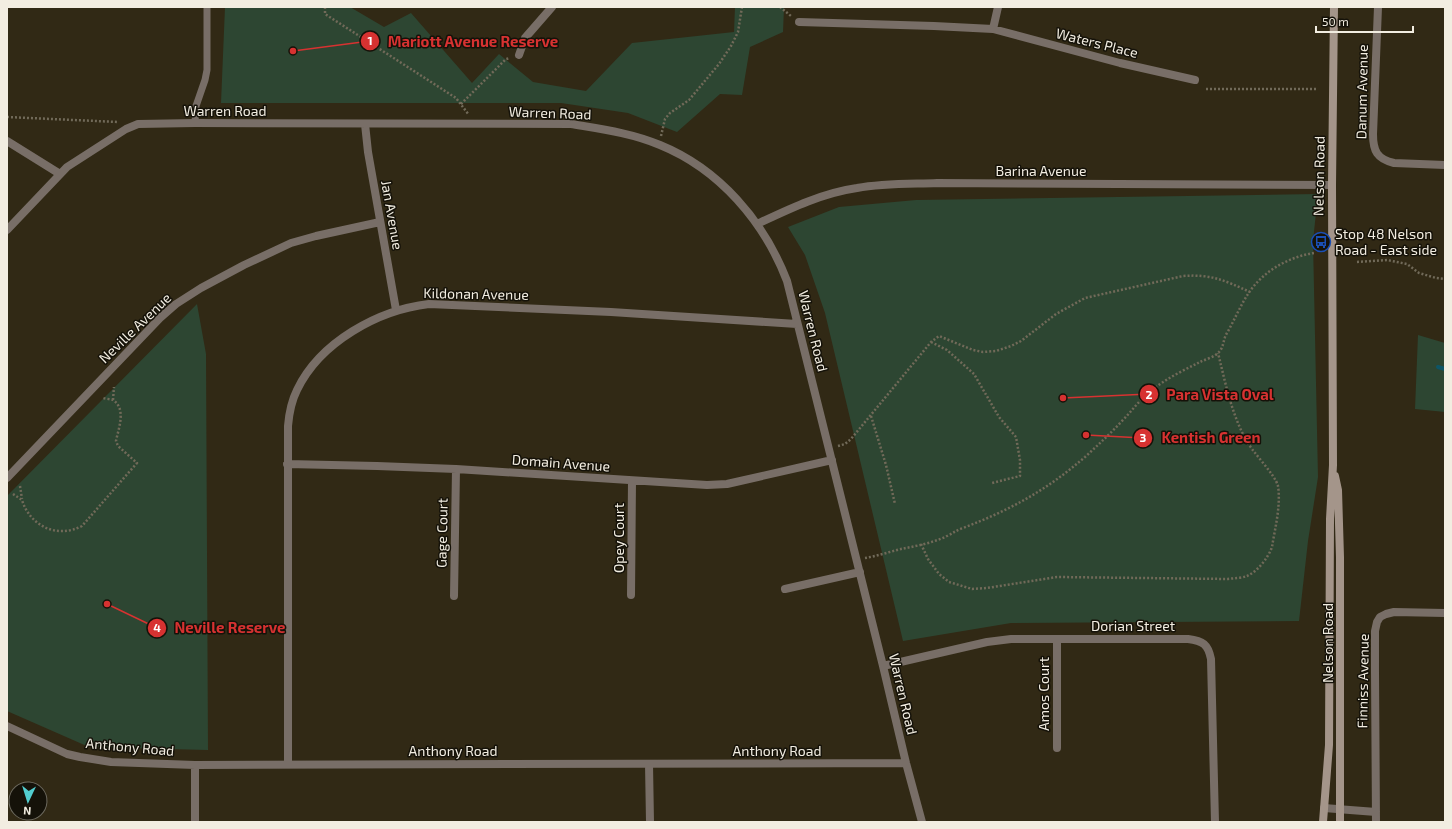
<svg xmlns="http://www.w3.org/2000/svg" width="1452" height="829" font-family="'Exo 2',sans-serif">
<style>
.green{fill:#2d4632}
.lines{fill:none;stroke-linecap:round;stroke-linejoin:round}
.stream{stroke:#0e5566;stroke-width:4}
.path{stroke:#716a59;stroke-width:2.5;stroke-dasharray:2 2;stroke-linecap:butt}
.lane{stroke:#786e67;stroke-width:7}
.street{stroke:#786e67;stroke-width:8}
.secondary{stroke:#a4958a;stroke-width:8}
.labels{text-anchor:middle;stroke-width:3;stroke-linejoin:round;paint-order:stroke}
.street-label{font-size:14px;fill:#f2ede1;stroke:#151209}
.poi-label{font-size:14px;fill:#f2ede1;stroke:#151209;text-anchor:start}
.leader{fill:none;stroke:#d73231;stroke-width:1.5}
.callout-dot{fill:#d73231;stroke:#151209;stroke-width:1.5}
.mark-label{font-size:12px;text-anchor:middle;font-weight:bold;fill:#fff}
.callout-label{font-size:15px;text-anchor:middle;font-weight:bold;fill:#d73231;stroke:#151209;stroke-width:3;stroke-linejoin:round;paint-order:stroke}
</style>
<rect width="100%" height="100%" fill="#312915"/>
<path class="green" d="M225,7H350L384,27L411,13L472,83L499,54L533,82L586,91L632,43L734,32L735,7H784L783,32L750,47L742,95L720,94L677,132L628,113L561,103H221Z
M1318,194L1313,241L1318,477L1308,541L1299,621L1011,623L903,641L825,313L805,255L788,227L839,207L916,200Z
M197,304L206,354L208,750L89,747L7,711V496Z
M1418,335L1445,343V412L1415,409Z"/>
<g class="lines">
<path class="stream" d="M1438,367L1445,369"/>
<path class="path" d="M325,7V14L456,98L469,115
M780,7L791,16
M1206,89H1317
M461,104L506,59L510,58
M7,117L118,122
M661,136L665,119L670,113L689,100L719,64L731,46L738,32L742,7
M1357,262L1387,260L1407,264L1419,273L1436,278L1445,279
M931,342L947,350L974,374L999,417L1016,437L1020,460V476L992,483
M113,400L114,387
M871,416L886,465L895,504
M838,446L845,444L851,439L931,342L939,336L973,350L983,352L996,351L1011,346L1021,341L1056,314L1085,298L1183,276C1211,274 1224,280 1250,292
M20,486L22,499
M13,494L22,500C30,526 57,539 82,526L137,463L118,446L116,441C118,430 127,409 113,400C111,399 106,399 103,398
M921,544L928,559L939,574L949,582L972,589L987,588L1057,577L1228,579C1235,578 1242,578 1247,576C1258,571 1268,558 1272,547C1275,528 1281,506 1278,486C1275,474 1251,451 1245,438C1231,412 1225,381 1218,353
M865,558C877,556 889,552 901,549C916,546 933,543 947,536C953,533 957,530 963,528C1010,510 1047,490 1085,457C1098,445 1110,434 1122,421C1132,411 1139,400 1151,391C1165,379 1184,370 1200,362C1206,359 1215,357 1219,352C1224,347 1223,339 1227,333C1235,319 1241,304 1250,291C1265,270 1289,257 1314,253"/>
<path class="lane" d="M195,123L196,106L205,80L207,70V7"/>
<path class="street" d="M1378,7L1373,134C1373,151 1377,159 1394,163L1445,165
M799,22L934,26L993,29L1120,63L1195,80
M993,29L998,7
M519,55L525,38L552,7
M365,124L368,152L396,310
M7,141L60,174
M757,224C789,209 822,193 857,188C884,183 911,184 937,183L1332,185
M7,230L67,167L126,129L138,124L195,123L571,124C601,129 632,133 660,145C719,169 764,221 787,281L883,666L906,763L922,822
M287,464L377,466L456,469L707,485L727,484L832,460
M7,478L160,318L176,304L201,288L244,265L291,243L316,236L380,222
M785,589L860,572
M631,595L632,481
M454,596L456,469
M883,666L987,642L1011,639H1188C1203,641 1208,644 1211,659L1215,822
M7,726L67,754L80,757L111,762L195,765L906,763
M1057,748V639
M288,764V426C289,414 291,402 297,390C320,342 378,310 429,304L611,312L797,324
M649,764L650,822
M195,765V822
M1324,808L1376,812
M1376,822L1375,672V631L1377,622L1380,617L1386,614L1394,612L1445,613"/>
<path class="secondary" d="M1335,476L1338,490L1340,557V822
M1323,822L1329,745L1330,519L1333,465L1332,185L1334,7"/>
</g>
<defs>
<symbol id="bus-ring" viewBox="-11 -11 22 22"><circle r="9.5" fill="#151209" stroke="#1a4fb4" stroke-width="1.5"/><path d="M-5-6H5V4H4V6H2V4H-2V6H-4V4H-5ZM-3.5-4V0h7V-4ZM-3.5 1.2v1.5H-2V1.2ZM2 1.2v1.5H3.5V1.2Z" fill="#1a4fb4"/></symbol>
</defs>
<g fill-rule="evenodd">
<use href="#bus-ring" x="1310" y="231" width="22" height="22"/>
</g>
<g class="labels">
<g class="street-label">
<text transform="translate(1097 43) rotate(14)" y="5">Waters Place</text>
<text transform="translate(1362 92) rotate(-89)" y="5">Danum Avenue</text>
<text x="225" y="116">Warren Road</text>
<text transform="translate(550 113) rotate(2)" y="5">Warren Road</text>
<text x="1041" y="176">Barina Avenue</text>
<text transform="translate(1319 176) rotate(-89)" y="5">Nelson Road</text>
<text transform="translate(392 215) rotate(80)" y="5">Jan Avenue</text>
<text transform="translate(476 294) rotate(1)" y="5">Kildonan Avenue</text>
<text transform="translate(135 328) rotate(-44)" y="5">Neville Avenue</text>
<text transform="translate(813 331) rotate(76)" y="5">Warren Road</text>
<text transform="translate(561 463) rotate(4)" y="5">Domain Avenue</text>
<text transform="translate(442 533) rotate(-89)" y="5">Gage Court</text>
<text transform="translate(619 538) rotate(-90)" y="5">Opey Court</text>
<text x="1133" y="631">Dorian Street</text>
<text transform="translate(1328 643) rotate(-90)" y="5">Nelson Road</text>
<text transform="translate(1363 681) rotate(-89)" y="5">Finniss Avenue</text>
<text transform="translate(903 694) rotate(77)" y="5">Warren Road</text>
<text transform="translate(1044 694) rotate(-90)" y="5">Amos Court</text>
<text transform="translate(130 747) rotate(5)" y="5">Anthony Road</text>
<text x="453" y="756">Anthony Road</text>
<text x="777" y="756">Anthony Road</text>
</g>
<g class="poi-label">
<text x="1335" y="239">Stop 48 Nelson<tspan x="1335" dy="16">Road - East side</tspan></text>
</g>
</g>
<path class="leader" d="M293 51L370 41M1063 398L1149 394M1086 435L1143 438M107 604L157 628"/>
<g class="callout-dot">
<circle cx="293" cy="51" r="4"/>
<circle cx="1063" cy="398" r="4"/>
<circle cx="1086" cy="435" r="4"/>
<circle cx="107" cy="604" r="4"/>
<circle cx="370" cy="41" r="10"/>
<circle cx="1149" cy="394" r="10"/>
<circle cx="1143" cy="438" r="10"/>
<circle cx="157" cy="628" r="10"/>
</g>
<g class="mark-label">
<text x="370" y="45">1</text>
<text x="1149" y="399">2</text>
<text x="1143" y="442">3</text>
<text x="157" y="632">4</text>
</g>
<g class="callout-label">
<text x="473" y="47">Mariott Avenue Reserve</text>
<text x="1220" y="400">Para Vista Oval</text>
<text x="1211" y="443">Kentish Green</text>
<text x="230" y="633">Neville Reserve</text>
</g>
<rect width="1452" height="829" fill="none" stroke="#f2ede1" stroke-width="16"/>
<g transform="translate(28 801) rotate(184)"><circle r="19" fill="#151209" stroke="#6d6a5f"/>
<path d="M0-3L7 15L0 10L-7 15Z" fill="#52cdcf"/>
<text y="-6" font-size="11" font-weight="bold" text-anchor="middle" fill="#f2ede1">N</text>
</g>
<path d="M1316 26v6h97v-6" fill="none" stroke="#f2ede1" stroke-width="2"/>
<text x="1322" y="26" font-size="12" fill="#f2ede1" stroke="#151209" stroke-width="3" paint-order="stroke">50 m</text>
</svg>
